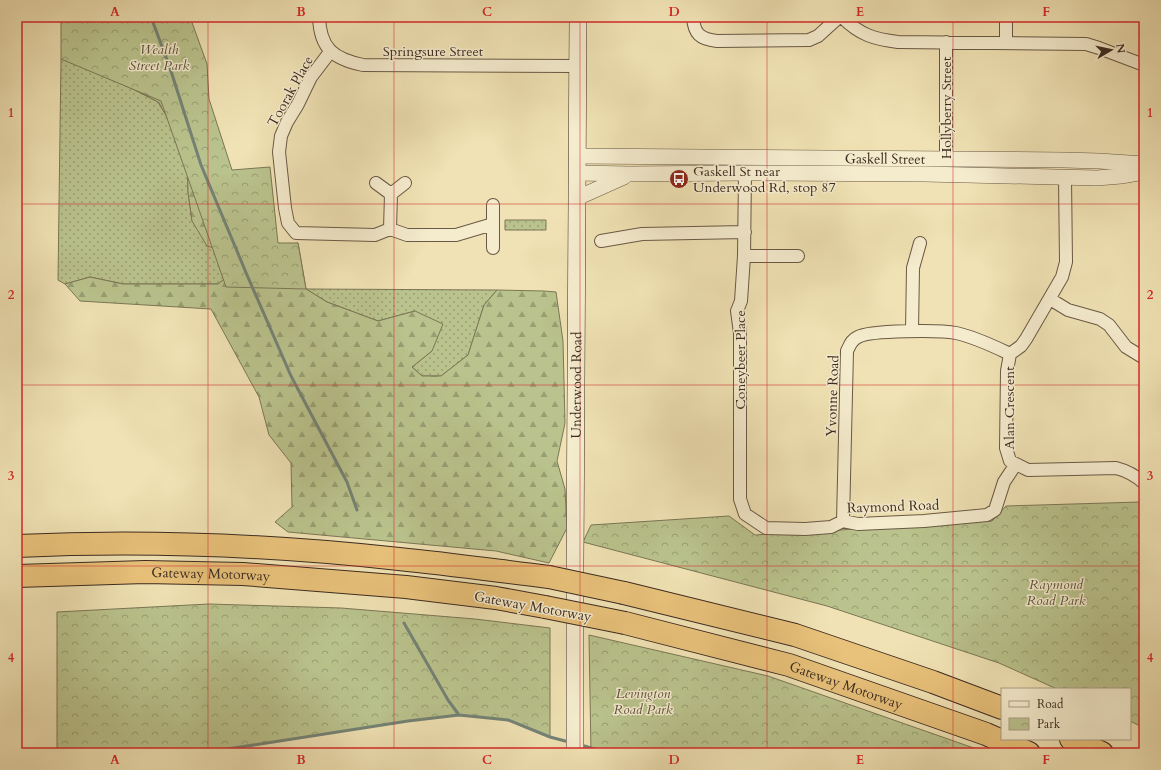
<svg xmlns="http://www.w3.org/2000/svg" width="1161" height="770" font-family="Cardo,serif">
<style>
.grass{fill:url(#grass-dots);stroke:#7b7756}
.forest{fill:url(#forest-firs);stroke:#7b7756}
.park{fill:url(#park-crowns);stroke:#7b7756}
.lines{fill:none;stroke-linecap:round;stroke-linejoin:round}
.stream{stroke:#748376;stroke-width:3}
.minor-casing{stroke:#695945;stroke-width:14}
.tertiary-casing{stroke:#695945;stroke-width:16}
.secondary-casing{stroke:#3c2b20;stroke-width:18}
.motorway-casing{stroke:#3c2b20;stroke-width:24}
.minor{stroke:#f5ecce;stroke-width:12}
.tertiary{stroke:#f5ecce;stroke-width:15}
.secondary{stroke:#f5ecce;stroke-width:17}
.motorway{stroke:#e8c17a;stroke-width:22}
.motorway-bridge-casing{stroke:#3c2b20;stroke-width:24;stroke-linecap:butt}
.motorway-bridge{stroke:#e8c17a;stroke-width:22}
.grid{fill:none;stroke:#d62828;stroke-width:1;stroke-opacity:0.55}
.labels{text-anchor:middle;stroke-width:3;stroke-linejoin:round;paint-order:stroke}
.park-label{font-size:14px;font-style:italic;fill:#5c513b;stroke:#f5ecce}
.street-label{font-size:14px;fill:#3c2b20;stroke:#f5ecce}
.poi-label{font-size:14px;fill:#3c2b20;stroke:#f5ecce;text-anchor:start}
.neatline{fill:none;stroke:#d62828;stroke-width:1.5}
.grid-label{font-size:13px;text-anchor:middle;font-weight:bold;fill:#d62828}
</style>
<defs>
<pattern id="grass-dots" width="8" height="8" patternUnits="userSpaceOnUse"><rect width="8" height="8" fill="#bac38d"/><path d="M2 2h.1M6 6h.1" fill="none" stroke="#989f73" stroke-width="1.8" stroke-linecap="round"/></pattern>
<pattern id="forest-firs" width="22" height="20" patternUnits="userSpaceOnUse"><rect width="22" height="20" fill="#bac38d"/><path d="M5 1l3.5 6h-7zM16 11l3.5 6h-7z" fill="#989f73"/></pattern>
<pattern id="park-crowns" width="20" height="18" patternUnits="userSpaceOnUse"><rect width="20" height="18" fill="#bac38d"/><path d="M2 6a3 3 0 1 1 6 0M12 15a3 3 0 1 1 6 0" fill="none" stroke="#989f73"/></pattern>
</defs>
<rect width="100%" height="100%" fill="#f0e2b4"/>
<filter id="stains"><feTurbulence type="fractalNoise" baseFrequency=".005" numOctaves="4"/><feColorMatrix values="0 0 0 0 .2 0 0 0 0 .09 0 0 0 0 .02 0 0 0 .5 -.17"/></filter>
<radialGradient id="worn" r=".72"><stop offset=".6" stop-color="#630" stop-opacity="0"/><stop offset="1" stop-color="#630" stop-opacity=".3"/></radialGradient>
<path class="grass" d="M61,59L87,65L158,102L183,143L187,156L188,192L192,221L226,251L237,270L218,284H123L90,277L65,284L58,280Z
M505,220H546V230H505Z
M306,289L497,290L484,305L468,355L441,376H422L412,367L432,351L415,311L378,321L327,302Z"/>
<path class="forest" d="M61,17L186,93L277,246L298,243L306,289L327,302L378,321L415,311L443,324L432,351L412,367L422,376H441L468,355L484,305L497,290L544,291L556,292L563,341L565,423L557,461L565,489L567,528L549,563L496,551L288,532L275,522L292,507L291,463L269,435L259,397L211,309L80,301L65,284L90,277L123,284H218L236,270L226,251L207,246L192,221L188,192L187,156L183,143L158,102L87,65Z"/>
<path class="park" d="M61,17H190L207,64L209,99L232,170L270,167L278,243H298L306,289L226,287L161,101L61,59Z
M1140,502L1144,504V728L1130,721V689H1057L999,663L827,606L583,542L591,525L729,516L755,535L992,521L1006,506Z
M209,604L341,608L475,619L550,628V737L508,720L459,715L408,721L202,753H57V612Z
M589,635L768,676L988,753H591Z"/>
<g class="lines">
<path class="stream" d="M151,17L170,68L201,165L247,275L291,376L347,482L357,510
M404,623L448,700L459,715
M581,745L608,753
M202,753L408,721L459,715L508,720L550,737L569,742"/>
<defs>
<path id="minor" d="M319,17C320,49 334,59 363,65L577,66
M693,17C694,34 700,39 717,41L809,40L818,36L839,17
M842,17C860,35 874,39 898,42L1086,44L1099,48L1144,65
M1006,42V17
M330,52L311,77L298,104L287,122L281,136L279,152L285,208L288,223L296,233L375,235L390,229L407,235H456L493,224V205
M946,159V42
M745,173L744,256L741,301L737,311L740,333V499L745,514L766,528L805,529L831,527L843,521L858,524L924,521L987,515L995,510L1004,482L1016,464
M1065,178L1066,262L1062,277L1026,339L1021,346L1010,354L1007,371L1006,448L1010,461L1028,470L1116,468C1128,471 1135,475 1144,483
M376,183L391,194
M391,194L405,183
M493,224V248
M390,229L391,194
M601,241L642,234L745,232
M744,256H798
M1050,299L1068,310L1100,319L1109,325L1126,347L1144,358
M912,331L913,268L920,243
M843,521L847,351C850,345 851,340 858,337C869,330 941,330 956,333C975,337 993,346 1010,354"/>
<g id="tertiary">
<path id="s1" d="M578,156L1064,160L1099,161L1144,164"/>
<path d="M577,173L629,174L745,173L925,174L1097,178L1121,176L1144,172"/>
<path d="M577,198L624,177"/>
</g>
<g id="secondary">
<path id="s2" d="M575,753V564L578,17"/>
</g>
<g id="motorway">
<path d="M17,546C144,540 272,545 399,559C449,564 499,571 549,577"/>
<path id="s3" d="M17,576L145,572L243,574L406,587L496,598L545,607"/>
<path d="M624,593L795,635L933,682L1002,708"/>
<path id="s4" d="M625,623L789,665L986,734L1029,753"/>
<path d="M1071,739L1102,753"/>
</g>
</defs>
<use href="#minor" class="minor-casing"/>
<use href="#tertiary" class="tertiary-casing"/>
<use href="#secondary" class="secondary-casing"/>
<use href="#motorway" class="motorway-casing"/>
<use href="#minor" class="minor"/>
<use href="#tertiary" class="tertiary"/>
<use href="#secondary" class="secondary"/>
<use href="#motorway" class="motorway"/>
<defs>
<path id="motorway-bridge" d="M549,577L624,593
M545,607L625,623"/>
</defs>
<use href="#motorway-bridge" class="motorway-bridge-casing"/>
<use href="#motorway-bridge" class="motorway-bridge"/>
</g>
<path class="grid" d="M208,17V753M394,17V753M580,17V753M767,17V753M953,17V753M17,204H1144M17,385H1144M17,566H1144"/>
<defs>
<symbol id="bus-disc" viewBox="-11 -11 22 22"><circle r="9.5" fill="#8f2418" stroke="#f5ecce"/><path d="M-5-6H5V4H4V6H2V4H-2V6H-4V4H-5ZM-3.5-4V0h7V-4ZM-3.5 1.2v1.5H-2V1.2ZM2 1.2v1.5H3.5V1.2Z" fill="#fff"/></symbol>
</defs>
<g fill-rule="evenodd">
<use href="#bus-disc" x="668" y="168" width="22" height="22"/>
</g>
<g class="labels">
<g class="park-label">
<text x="159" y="54">Wealth<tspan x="159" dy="16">Street Park</tspan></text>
<text x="1056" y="589">Raymond<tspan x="1056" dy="16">Road Park</tspan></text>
<text x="643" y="698">Levington<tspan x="643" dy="16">Road Park</tspan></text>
</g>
<g class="street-label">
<text x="433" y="56">Springsure Street</text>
<text transform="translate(290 91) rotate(-61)" y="5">Toorak Place</text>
<text transform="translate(946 108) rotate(-90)" y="5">Hollyberry Street</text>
<text dy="5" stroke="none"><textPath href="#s1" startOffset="307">Gaskell Street</textPath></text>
<text transform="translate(740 360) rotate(-90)" y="5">Coneybeer Place</text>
<text dy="5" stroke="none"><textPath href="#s2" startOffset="368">Underwood Road</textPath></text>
<text transform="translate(832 396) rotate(-88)" y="5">Yvonne Road</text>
<text transform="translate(1009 408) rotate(-90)" y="5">Alan Crescent</text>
<text transform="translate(893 506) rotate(-2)" y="5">Raymond Road</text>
<text dy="5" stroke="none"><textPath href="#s3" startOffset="194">Gateway Motorway</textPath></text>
<text transform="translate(533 606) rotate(10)" y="5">Gateway Motorway</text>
<text dy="5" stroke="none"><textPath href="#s4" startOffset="230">Gateway Motorway</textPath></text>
</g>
<g class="poi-label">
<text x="693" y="176">Gaskell St near<tspan x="693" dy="16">Underwood Rd, stop 87</tspan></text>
</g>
</g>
<rect width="1161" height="770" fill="none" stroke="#f0e2b4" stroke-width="44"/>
<rect x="1001" y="688" width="130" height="52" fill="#f5ecce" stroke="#ab9f88"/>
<rect x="1009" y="701" width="20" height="6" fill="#f5ecce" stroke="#ab9f88"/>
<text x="1037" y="708" font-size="12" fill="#3c2b20">Road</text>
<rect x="1009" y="718" width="20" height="12" fill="url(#park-crowns)" stroke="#ab9f88"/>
<text x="1037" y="728" font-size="12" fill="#3c2b20">Park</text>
<g transform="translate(1111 50) rotate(81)" stroke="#f5ecce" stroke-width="3" paint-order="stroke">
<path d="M0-3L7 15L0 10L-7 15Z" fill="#3c2b20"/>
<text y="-6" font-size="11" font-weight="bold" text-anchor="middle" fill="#3c2b20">N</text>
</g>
<rect x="22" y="22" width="1117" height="726" class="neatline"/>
<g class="grid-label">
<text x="115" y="16">A</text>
<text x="301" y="16">B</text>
<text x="487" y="16">C</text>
<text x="674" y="16">D</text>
<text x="860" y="16">E</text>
<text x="1046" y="16">F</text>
<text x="11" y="117">1</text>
<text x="1150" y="117">1</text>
<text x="11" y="299">2</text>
<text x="1150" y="299">2</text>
<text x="11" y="480">3</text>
<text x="1150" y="480">3</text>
<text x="11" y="662">4</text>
<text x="1150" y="662">4</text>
<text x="115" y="764">A</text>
<text x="301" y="764">B</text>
<text x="487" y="764">C</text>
<text x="674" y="764">D</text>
<text x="860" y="764">E</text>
<text x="1046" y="764">F</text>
</g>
<rect width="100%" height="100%" filter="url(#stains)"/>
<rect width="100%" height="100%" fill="url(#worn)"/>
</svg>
